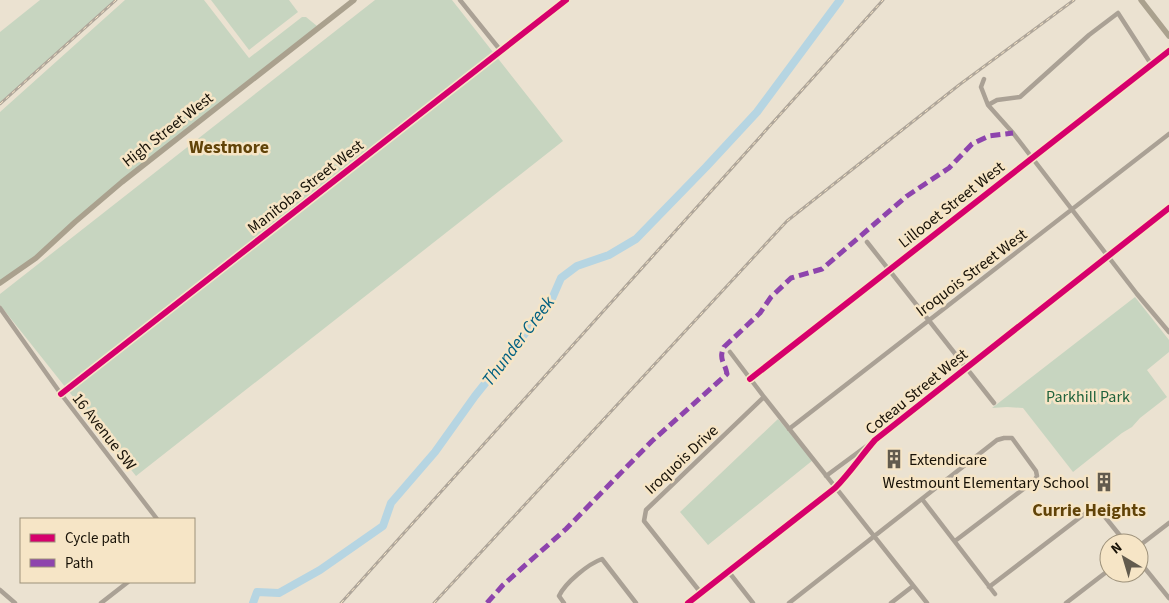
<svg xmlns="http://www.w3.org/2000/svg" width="1169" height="603" font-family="'Source Sans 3',sans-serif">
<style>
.green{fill:#c7d5c0}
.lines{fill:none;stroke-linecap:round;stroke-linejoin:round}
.river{stroke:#b6d5e2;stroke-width:8}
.minor{stroke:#aaa195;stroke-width:4.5}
.major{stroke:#aaa18e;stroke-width:5.5}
.rail-casing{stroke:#afa69a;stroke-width:3}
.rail{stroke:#f6e5c6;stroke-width:1;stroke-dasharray:4;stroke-linecap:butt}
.quiet{stroke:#8e44ad;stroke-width:5;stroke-dasharray:10 5;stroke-linecap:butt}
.cycleway-casing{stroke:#f6e5c6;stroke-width:9}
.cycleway{stroke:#d6006c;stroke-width:6}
.labels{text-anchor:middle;stroke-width:5;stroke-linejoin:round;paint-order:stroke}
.street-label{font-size:16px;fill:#181207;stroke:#f6e5c6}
.park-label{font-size:16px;fill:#1f623c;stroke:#f6e5c6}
.poi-label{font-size:16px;fill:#181207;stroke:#f6e5c6;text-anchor:start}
.neighbourhood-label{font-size:18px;font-weight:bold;fill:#614308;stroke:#f6e5c6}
.water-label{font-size:18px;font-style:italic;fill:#016081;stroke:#f6e5c6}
</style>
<rect width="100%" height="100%" fill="#ebe2d1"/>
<path class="green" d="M40,0H115L0,103V32Z
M125,0H204L249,58L302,17H306L317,26L123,180L38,255L0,283V112Z
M211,0H289L298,12L249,50Z
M375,0H452L563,141L136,476L0,305V294Z
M1135,297L1169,340V352L1147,370L1167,397L1140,418L1132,427L1122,433L1073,472L1023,408L1007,407L992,408Z
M778,419L813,460L708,545L680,512Z"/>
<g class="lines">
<path class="river" d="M253,603L257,592L279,593L320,570L383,526L391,503L435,452L475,396L551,301L561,278L577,266L609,255L636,239L706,167L757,112L840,0"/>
<path class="minor" d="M460,0L501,51
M984,79L981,87L988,105L1013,133L1137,294L1169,332
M988,105L997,100L1020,97L1089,35L1118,13L1151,64
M867,242L994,403
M0,308L61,394L157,519
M730,352L764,397L927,603
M750,379L1169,51
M61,394L566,0
M789,429L1169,134
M826,476L868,445
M922,499L995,594
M1139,546L1169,523
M1139,561L1169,598
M728,571L753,603
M989,587L1087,512L1096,509L1101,512L1126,543
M0,590L15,603
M701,593L644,521L646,510L764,397
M101,603L128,582
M564,603L559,596C565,583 588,564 602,559L636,603
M688,603L835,488C850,473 861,456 875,440L1169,208
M789,603L997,440L1004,438H1012L1036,471L1037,476L1034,481L955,541
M891,603L913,586
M1066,603L1109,570"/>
<path class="major" d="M1141,0L1169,36
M0,283L36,258L75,222L122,182L354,0"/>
<defs>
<path id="rail" d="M0,104L116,0
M341,603L883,0
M434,603L787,221L959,85L1074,0"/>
</defs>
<use href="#rail" class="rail-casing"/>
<use href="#rail" class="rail"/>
<path class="quiet" d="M487,603L503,585L566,529L652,441L727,374C725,362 718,360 724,347L760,313L771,297L791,278L822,269L907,196L949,168L972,144L989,136L1013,133"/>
<defs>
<path id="cycleway" d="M750,379L1169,51
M61,394L566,0
M688,603L835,488C850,473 861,456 875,440L1169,208"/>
</defs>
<use href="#cycleway" class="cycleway-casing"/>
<use href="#cycleway" class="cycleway"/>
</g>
<defs>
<symbol id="building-bare" viewBox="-9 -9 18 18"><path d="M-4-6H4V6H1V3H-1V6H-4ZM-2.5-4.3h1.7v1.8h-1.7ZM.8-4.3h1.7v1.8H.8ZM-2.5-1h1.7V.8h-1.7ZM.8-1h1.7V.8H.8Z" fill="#625b4e" stroke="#f6e5c6" stroke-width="2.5" paint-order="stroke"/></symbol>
</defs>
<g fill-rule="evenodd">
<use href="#building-bare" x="880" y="445" width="28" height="28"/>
<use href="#building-bare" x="1090" y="468" width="28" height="28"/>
</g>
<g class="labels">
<g class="street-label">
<text transform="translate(167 129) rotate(-38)" y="6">High Street West</text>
<text transform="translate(305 186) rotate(-38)" y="6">Manitoba Street West</text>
<text transform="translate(951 204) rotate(-38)" y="6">Lillooet Street West</text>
<text transform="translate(971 272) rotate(-37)" y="6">Iroquois Street West</text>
<text transform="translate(916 391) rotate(-39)" y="6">Coteau Street West</text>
<text transform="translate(105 431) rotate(52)" y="6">16 Avenue SW</text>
<text transform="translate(681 459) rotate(-43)" y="6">Iroquois Drive</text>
</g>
<g class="park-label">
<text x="1088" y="402">Parkhill Park</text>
</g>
<g class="poi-label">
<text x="909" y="465">Extendicare</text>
<text x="1089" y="488" text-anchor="end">Westmount Elementary School</text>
</g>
<g class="neighbourhood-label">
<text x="229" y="153">Westmore</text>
<text x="1089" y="516">Currie Heights</text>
</g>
<g class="water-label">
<text transform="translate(518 341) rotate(-53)" y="6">Thunder Creek</text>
</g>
</g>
<rect x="20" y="518" width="175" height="65" fill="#f6e5c6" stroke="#9d917a"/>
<rect x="30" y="534" width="25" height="8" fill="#d6006c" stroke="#9d917a"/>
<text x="65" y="543" font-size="15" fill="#181207">Cycle path</text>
<rect x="30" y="559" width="25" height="8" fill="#8e44ad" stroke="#9d917a"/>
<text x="65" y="568" font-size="15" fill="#181207">Path</text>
<g transform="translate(1124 558) rotate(322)"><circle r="24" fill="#f6e5c6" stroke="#9d917a"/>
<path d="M0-4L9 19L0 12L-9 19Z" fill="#625b4e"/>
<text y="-8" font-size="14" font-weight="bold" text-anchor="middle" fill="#181207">N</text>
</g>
</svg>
